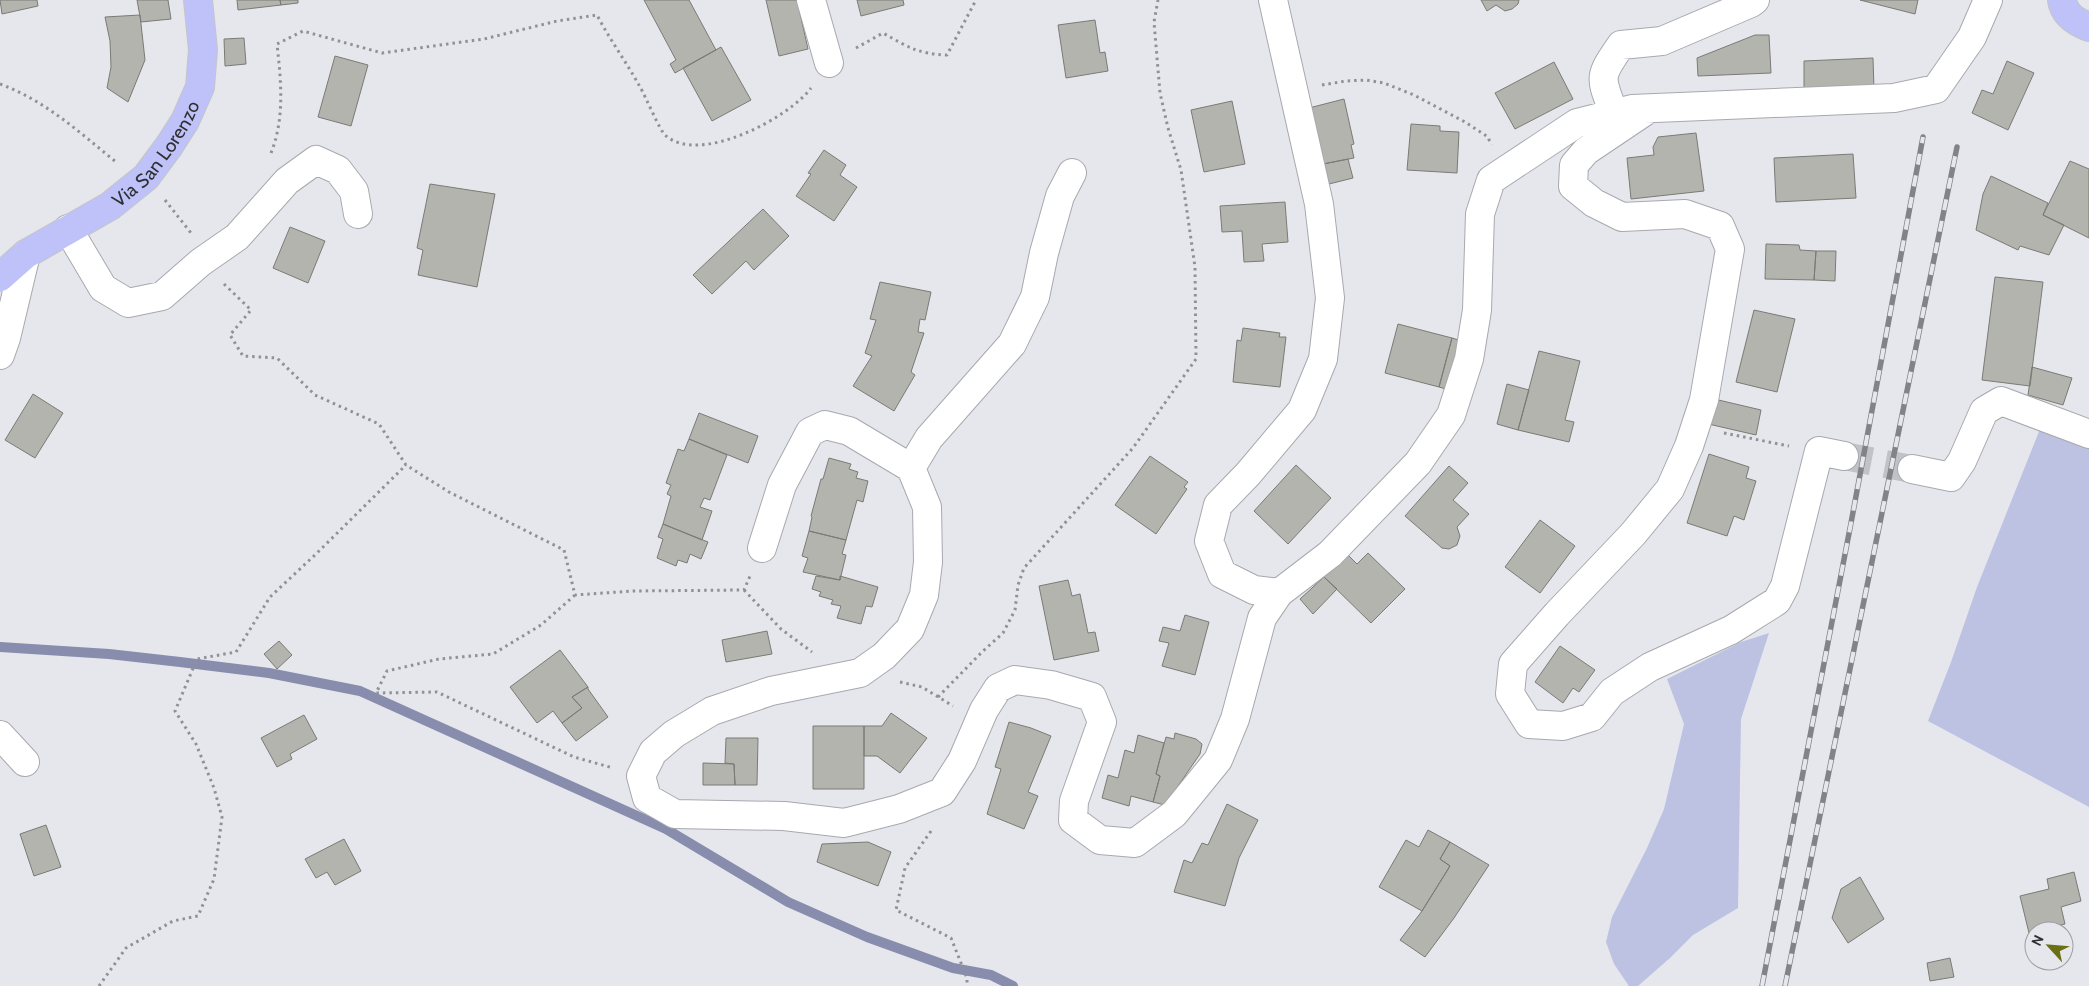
<svg xmlns="http://www.w3.org/2000/svg" width="2089" height="986" font-family="Cabin,sans-serif">
<style>
.green{fill:#bdc2e3}
.lines{fill:none;stroke-linecap:round;stroke-linejoin:round}
.stream{stroke:#888dad;stroke-width:10}
.building{fill:#b3b4ad;stroke:#7a7b75}
.minor-tunnel{stroke:#c1c2c8;stroke-width:28;stroke-dasharray:28 14;stroke-linecap:butt}
.minor-casing{stroke:#a8a9af;stroke-width:30}
.major-casing{stroke:#c5c5c6;stroke-width:30}
.path{stroke:#909195;stroke-width:3;stroke-dasharray:2.5 4;stroke-linecap:butt}
.minor{stroke:#fff;stroke-width:28}
.major{stroke:#bec2f8;stroke-width:28}
.rail-casing{stroke:#828287;stroke-width:5.5}
.rail{stroke:#e6e7ed;stroke-width:4;stroke-dasharray:11;stroke-linecap:butt}
.labels{text-anchor:middle;stroke-width:4;stroke-linejoin:round;paint-order:stroke}
.street-label{font-size:19px;fill:#2f2f32;stroke:#e6e7ed}
</style>
<rect width="100%" height="100%" fill="#e6e7ed"/>
<path class="green" d="M2040,429L2089,448V807L1928,721L1951,662L1977,587Z
M1769,633L1741,719L1738,908L1693,935L1670,958L1638,986H1629L1614,964L1606,942L1612,917L1647,848L1664,809L1684,724L1667,679L1741,642Z"/>
<g class="lines">
<path class="stream" d="M0,647L109,654L180,662L269,673L360,691L666,829L788,902L867,937L953,968L991,975L1013,986"/>
</g>
<path class="building" d="M0,0H37L38,6L2,14Z
M137,0H168L171,19L141,22Z
M237,0H280L281,5L238,10Z
M280,0H298V3L281,5Z
M644,0H689L716,50L675,73L670,64L676,60Z
M766,0H797L808,49L779,56Z
M857,0H903L904,5L861,16Z
M1481,0H1519L1518,4L1512,9L1505,11L1496,5L1487,11Z
M1860,0H1918L1915,14Z
M140,15L145,60L128,102L107,88L111,67L110,41L105,17Z
M1095,20L1100,53L1105,52L1108,71L1066,78L1058,25Z
M1755,35H1769L1771,73L1698,76L1697,58Z
M244,38L246,64L225,66L224,39Z
M721,47L751,100L712,121L683,68Z
M335,56L368,65L351,126L318,117Z
M1873,58L1874,89L1804,90V61Z
M2007,61L2034,73L2008,130L1972,113L1982,90L1993,94Z
M1554,62L1573,99L1515,129L1495,93Z
M1344,99L1354,144L1351,145L1354,158L1323,164L1309,108Z
M1232,101L1245,164L1204,172L1191,110Z
M1411,124L1440,126V131L1459,132L1457,173L1407,170Z
M1696,133L1704,191L1631,199L1627,158L1654,155L1653,147L1658,137Z
M824,150L846,165L840,175L857,187L834,221L796,196L811,174L808,173Z
M1853,154L1856,198L1776,202L1774,158Z
M1348,159L1353,178L1329,184L1323,164Z
M2070,161L2089,169V238L2043,215Z
M1991,176L2048,203L2043,215L2064,225L2049,255L2020,246L2018,250L1976,230L1983,194Z
M430,184L495,194L477,287L418,275L423,250L417,248Z
M1285,202L1288,242L1262,244L1264,261L1244,262L1242,231L1222,232L1220,206Z
M763,209L789,236L754,270L746,261L712,294L693,275Z
M290,227L325,241L308,283L273,268Z
M1766,244L1799,245L1800,250L1816,251L1814,280L1765,279Z
M1816,251H1836L1835,281L1814,280Z
M1995,277L2043,282L2030,386L1982,380Z
M880,282L931,292L925,320L920,319L918,332L924,333L911,372L915,375L894,411L853,386L872,356L865,353L876,320L870,319Z
M1754,310L1795,319L1777,392L1736,382Z
M1398,324L1452,338L1439,387L1385,373Z
M1243,328L1280,333L1279,337H1286L1280,387L1233,382L1237,340L1241,341Z
M1452,338L1465,342L1453,391L1439,387Z
M1539,351L1580,361L1565,420L1574,422L1569,442L1518,430Z
M2032,367L2072,378L2063,405L2028,395Z
M1507,384L1529,390L1518,430L1497,424Z
M33,394L63,413L35,458L5,440Z
M1710,398L1761,410L1756,435L1704,423Z
M699,413L758,436L748,463L689,439Z
M689,439L727,455L710,500L704,498L700,507L712,511L702,540L663,524L671,496L667,494L671,485L666,483L678,449L684,451Z
M1709,454L1749,467L1746,478L1756,481L1744,520L1734,516L1727,536L1687,523Z
M1150,456L1188,482L1184,487L1187,489L1156,534L1115,505Z
M829,458L851,464L849,469L858,472L856,478L868,481L863,502L857,500L846,540L809,531L812,517L811,516L821,479H823Z
M1296,465L1331,498L1288,544L1254,511Z
M1449,466L1468,483L1453,500L1469,514L1457,527L1460,536L1457,545L1449,549L1442,548L1405,516Z
M1540,520L1575,546L1540,593L1505,567Z
M663,524L708,542L701,559L690,554L687,563L678,560L676,566L657,558L663,539L658,537Z
M809,531L846,540L842,554L846,555L840,580L803,572L808,558L802,556Z
M1346,553L1357,564L1368,553L1405,589L1371,623L1324,577Z
M816,576L840,580V576L878,587L872,607L866,606L861,624L837,618L841,606L831,604L833,600L819,596L821,592L812,589Z
M1324,577L1337,589L1313,614L1300,599Z
M1068,580L1072,596L1080,594L1088,633L1095,632L1099,651L1054,660L1039,586Z
M1185,615L1209,622L1195,675L1162,666L1169,643L1159,641L1163,627L1180,631Z
M767,631L772,654L726,662L722,640Z
M279,641L292,655L277,669L264,654Z
M1560,646L1595,670L1579,692L1573,688L1563,703L1535,682Z
M560,650L588,687L572,697L582,708L562,723L553,711L537,723L510,687Z
M588,687V689L608,717L576,741L562,723L582,708L572,697Z
M891,713L927,738L900,773L877,756H864V726H882Z
M304,715L317,739L290,754L292,759L277,767L261,738Z
M1009,722L1031,728L1051,736L1028,792L1038,796L1024,829L987,814L1001,769L995,767Z
M813,726H864V789H813Z
M1175,733L1196,739L1202,744L1200,754L1165,805L1153,802L1160,776L1156,774L1166,737L1174,739Z
M1138,735L1164,743L1156,774L1160,776L1153,802L1131,796L1129,806L1102,798L1108,775L1118,778L1125,750L1134,753Z
M726,738H758L757,785H735L734,764L725,763Z
M703,763L734,764L735,785H703Z
M1227,804L1258,820L1239,858L1225,906L1174,892L1184,860L1192,863L1202,843L1208,845Z
M46,825L61,867L34,876L20,834Z
M1428,830L1450,842L1440,859L1450,866L1422,911L1379,887L1406,840L1419,847Z
M344,839L361,871L335,885L327,872L316,878L305,859Z
M868,842L891,852L878,886L817,862L822,844Z
M1450,842L1489,865L1454,918L1425,957L1400,940L1422,911L1450,866L1440,859Z
M2074,872L2081,901L2061,907L2065,924L2029,933L2020,896L2049,889L2047,879Z
M1860,877L1884,919L1848,943L1832,918L1841,889Z
M1950,958L1954,977L1930,981L1927,963Z"/>
<g class="lines">
<path class="minor-tunnel" d="M1844,456L1912,469"/>
<defs>
<path id="minor" d="M811,0L829,63
M1273,0L1319,204L1330,298L1323,359L1302,410L1248,474L1218,505L1209,541L1222,574L1254,590L1279,593L1330,554L1418,463L1451,415L1469,359L1477,310L1480,214L1491,180L1577,123L1632,109L1894,98L1936,89L1972,37L1988,0
M1647,110L1586,151L1574,165L1573,186L1594,203L1622,217L1685,214L1720,226L1730,249L1704,400L1689,446L1670,489L1633,534L1557,614L1513,664L1510,694L1529,724L1563,726L1592,717L1612,692L1650,667L1731,630L1777,601L1785,586L1819,451L1844,456
M1614,113C1600,77 1598,78 1621,45L1662,41L1751,3L1755,0
M68,229L103,288L128,303L162,296L201,262L237,237L287,181L316,160L338,170L354,191L358,214
M0,355L6,338L26,254
M911,468L929,438L1012,344L1035,297L1044,253L1060,196L1072,173
M1912,469L1951,477L1962,461L1984,411L2001,401L2089,434
M762,548L782,485L810,432L825,425L849,431L911,468L927,507L928,562L924,595L910,629L884,656L860,673L771,691L712,711L674,734L653,752L641,776L647,798L675,814L784,816L844,823L899,809L942,792L962,761L984,710L998,688L1015,680L1051,685L1092,697L1102,722L1074,801L1073,820L1100,840L1135,843L1174,814L1218,760L1235,719L1262,618L1279,593
M0,735L25,762"/>
<g id="major">
<path d="M2062,0C2064,15 2076,22 2089,27"/>
<path id="s1" d="M0,277L26,254L110,206L146,177L169,146L185,121L200,87L203,50L198,0"/>
</g>
</defs>
<use href="#minor" class="minor-casing"/>
<use href="#major" class="major-casing"/>
<path class="path" d="M856,48L883,33C908,47 918,54 947,55L976,0
M0,84C46,101 79,132 116,162
M1322,85L1346,81L1366,80L1384,83L1414,95L1465,122L1488,137L1491,145
M271,153C285,118 281,81 277,44L303,31L382,53L484,39L557,21L597,15C610,40 627,63 640,87C646,97 659,129 665,135C699,166 789,118 811,88
M165,200L191,233
M224,284L251,310L230,335L243,356L277,358L315,395L379,424L406,465L449,492L564,550L575,595L633,591L744,590L750,576
M1724,433L1789,446
M744,590L781,629L812,652
M575,595L541,625L493,654L439,659L387,671L376,693L437,692L574,757L613,768
M900,682L922,687L953,706
M938,697L982,652L1003,633L1015,610L1018,585L1024,568L1133,448L1196,359L1195,267L1181,170L1168,128L1160,93L1154,22L1158,0
M931,831L905,868L896,910L951,938L967,978V986
M99,986L126,948L173,921L198,916L214,879L222,817L214,788L196,744L175,711L197,659L236,652L270,597L316,554L406,465"/>
<use href="#minor" class="minor"/>
<use href="#major" class="major"/>
<defs>
<path id="rail" d="M1762,986L1851,523L1923,137
M1785,986L1957,147"/>
</defs>
<use href="#rail" class="rail-casing"/>
<use href="#rail" class="rail"/>
</g>
<g class="labels">
<g class="street-label">
<text dy="7" stroke="none"><textPath href="#s1" startOffset="202">Via San Lorenzo</textPath></text>
</g>
</g>
<g transform="translate(2049 946) rotate(296)"><circle r="24" fill="#e6e7ed" stroke="#9d9da2"/>
<path d="M0-4L9 19L0 12L-9 19Z" fill="#6c7015"/>
<text y="-8" font-size="14" font-weight="bold" text-anchor="middle" fill="#2f2f32">N</text>
</g>
</svg>
